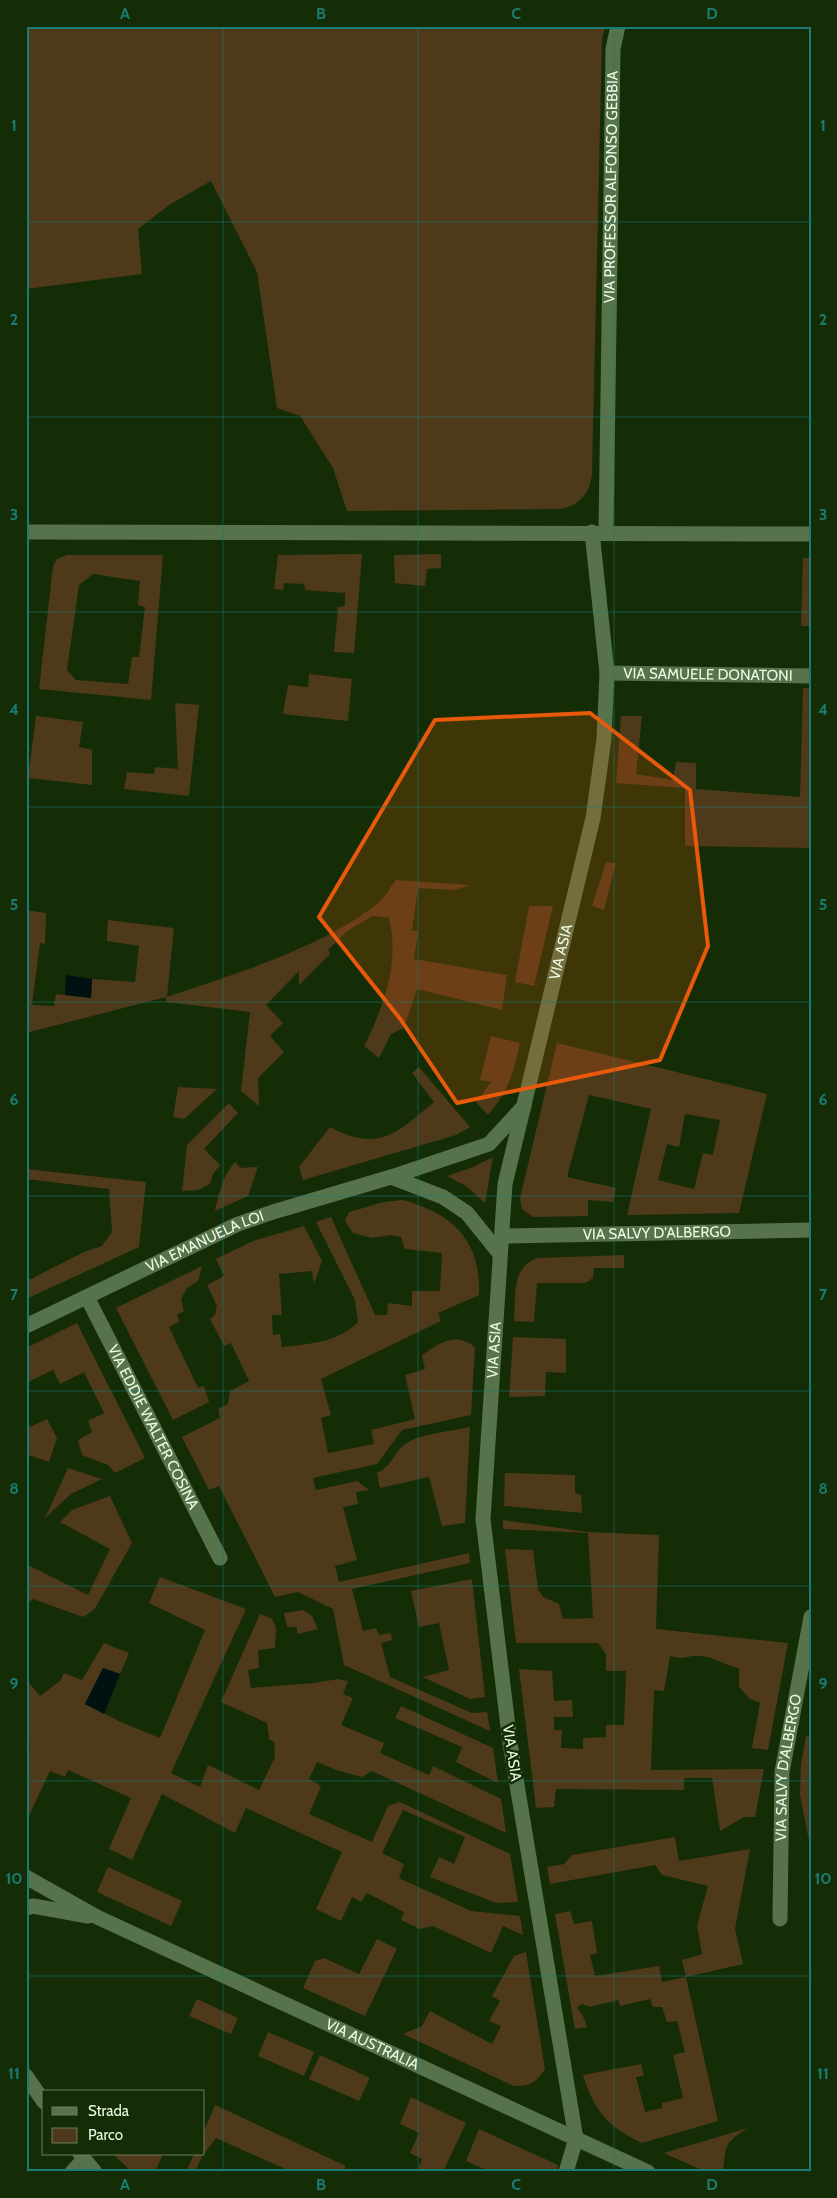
<svg xmlns="http://www.w3.org/2000/svg" width="837" height="2198" font-family="Cabin,sans-serif">
<style>
.green{fill:#4e391a;fill-rule:evenodd}
.water{fill:#011}
.lines{fill:none;stroke-linecap:round;stroke-linejoin:round}
.minor{stroke:#57734b;stroke-width:15}
.secondary{stroke:#57734b;stroke-width:15}
.marked{fill:#e8590c;fill-opacity:0.2;stroke:#e8590c;stroke-width:4;stroke-linejoin:round}
.grid{fill:none;stroke:#1a7d74;stroke-width:1;stroke-opacity:0.55}
.labels{text-anchor:middle;stroke-width:5;stroke-linejoin:round;paint-order:stroke}
.street-label{font-size:15px;fill:#eafae3;stroke:#142d07}
.neatline{fill:none;stroke:#1a7d74;stroke-width:2}
.grid-label{font-size:16px;text-anchor:middle;font-weight:bold;fill:#1a7d74}
</style>
<rect width="100%" height="100%" fill="#142d07"/>
<path class="green" d="M26,26H605L602,39L592,472C591,492 580,506 560,509L347,511L333,468L300,416L277,408L257,272L211,181L169,205L138,229L142,274L26,289Z
M362,554L354,653L334,652L338,607L345,606V593L305,590L304,584L284,583L283,590L274,589L278,555Z
M441,554V568L427,569L425,586L395,583L394,555Z
M67,555H163L151,700L39,689L53,566L57,559ZM93,574L140,581L138,605L145,607L139,657H132L128,684L76,680L67,670L79,585Z
M803,558H811V626H801Z
M309,674L352,679L348,721L283,714L288,685L308,687Z
M803,688H811V848L685,846V788L616,783L621,716H642L636,774L673,780L676,762L696,763V789L800,797Z
M175,703L199,705L189,796L124,789L127,772L154,774L155,767L178,769Z
M36,716L83,722L79,747L92,750V785L28,778Z
M606,862L616,863L604,910L592,906Z
M396,880L470,885L456,890L418,888L412,931H418L414,959L507,975L502,1010L417,989L404,1028L391,1034L379,1058L364,1046C384,1007 400,962 389,918L373,916L347,931L328,950L330,954L299,985V971L266,1005L283,1023L270,1036L284,1052L258,1078L259,1106L241,1091L250,1012L166,1002V997L26,1033V910L46,913L45,944L40,943L32,1005L54,1006L56,994L91,998L92,979L135,982L139,946L107,941L108,920L174,928L167,997C234,974 321,948 377,904C384,898 390,888 396,880Z
M529,906H553L534,986L515,982Z
M491,1036L520,1043C513,1073 509,1091 488,1115L476,1102L491,1082L480,1080Z
M557,1043L767,1094L739,1213L627,1215L651,1109L589,1095L567,1177L616,1188L613,1202L588,1200V1216L533,1217L522,1209L520,1198ZM685,1114L720,1120L713,1155L703,1153L694,1189L658,1180L667,1144L679,1147Z
M419,1067L470,1127L456,1135L303,1180L299,1167L330,1127C379,1153 397,1133 434,1102L412,1073Z
M178,1087L217,1089L184,1119L173,1117Z
M229,1103L238,1113L204,1149L220,1165L213,1174L210,1184L198,1190L182,1191L187,1145Z
M493,1157L485,1203L466,1186L447,1176L473,1167Z
M235,1162L241,1168L258,1167L248,1196L215,1211C219,1193 222,1177 235,1162Z
M26,1169L146,1182L139,1247L26,1299V1277L31,1279L84,1252L102,1246L112,1232L109,1189L26,1179Z
M403,1200C453,1214 481,1240 479,1295L438,1313L441,1321L321,1379L331,1415L321,1418L328,1453L374,1444L371,1430L415,1419L405,1375L425,1369L422,1355C442,1342 454,1332 475,1347L471,1415L402,1430L377,1464L313,1478L316,1490L357,1481L369,1490L356,1492L358,1504L343,1507L357,1560L335,1566L339,1582L469,1553L470,1563L352,1589L363,1631L376,1628L379,1635L391,1633L392,1640L381,1643L390,1677L472,1713L487,1712L490,1731L344,1665L333,1609L298,1592L275,1597L219,1486L209,1490L182,1437L220,1418L218,1409L228,1404L230,1391L249,1381L231,1343L224,1346L210,1319L215,1315L217,1306L207,1285L224,1276L216,1259L253,1241L304,1226L322,1261L314,1284L312,1271L279,1274L282,1315H272L273,1335L280,1334L282,1347C309,1344 337,1343 358,1322L355,1300L316,1222L331,1217L375,1315H387L388,1303L412,1306V1291H440L442,1253L405,1249L401,1237L391,1235L372,1238L353,1233L345,1221L349,1212L384,1202Z
M624,1255V1268H594L593,1278L585,1283H537L534,1322L514,1321C516,1297 511,1266 538,1258Z
M202,1266L198,1281L187,1288L181,1299L184,1311L177,1315L179,1322L169,1327L198,1388L204,1386L209,1402L173,1420L116,1308Z
M77,1323L145,1458L115,1473L108,1465L82,1455L78,1440L92,1432L88,1421L104,1413L84,1372L60,1384L53,1370L26,1383V1348Z
M513,1337L566,1339V1373L546,1372L545,1396L509,1397Z
M26,1419L30,1427L47,1419L57,1438L49,1462L26,1454Z
M470,1427L465,1523L442,1526L429,1477L380,1488L377,1473C393,1465 392,1455 404,1445C417,1434 453,1431 470,1427Z
M68,1468L102,1479L71,1494L45,1518Z
M505,1473L575,1475V1493L581,1495L582,1513L504,1506Z
M110,1496L132,1543L94,1610L83,1617L33,1599L26,1604V1564L88,1595L110,1549L60,1522L72,1510Z
M503,1520L588,1532L659,1535L656,1629L788,1643L768,1750L752,1748L760,1703L749,1698L739,1687V1668C725,1666 712,1655 697,1656C684,1656 685,1660 670,1656L664,1691L654,1690L651,1770L764,1769L755,1817H744L720,1831L712,1778H684V1790L556,1789L554,1807L536,1808L519,1669L552,1671L554,1701L572,1700L573,1717H554V1730H562L561,1748L583,1749V1738L606,1737V1725H624L626,1671H606V1654L598,1643H516L505,1549L533,1550L538,1589L543,1597L559,1604L563,1619L593,1618L588,1533L503,1529Z
M160,1577L246,1609L171,1773L200,1787L208,1765L259,1790L275,1757L274,1742L269,1739L267,1723L221,1702L260,1614L272,1619L276,1627L275,1648L258,1650L259,1668L248,1670L251,1688L314,1683L338,1679L348,1681L343,1694L353,1698L341,1725L384,1743L380,1753L429,1775L433,1766L501,1799L506,1833L372,1771L362,1777L336,1770L317,1762L309,1779L321,1786L309,1814L372,1842L388,1806L400,1802L510,1854L518,1902L496,1903L430,1877L439,1857L454,1864L465,1837L403,1810L382,1853L404,1864L399,1878L471,1911L520,1916L523,1935L503,1926L491,1953L433,1926L420,1929L401,1920L404,1912L367,1893L361,1902L352,1897L341,1921L316,1909L342,1852L246,1808L235,1833L162,1794L132,1860L109,1849L131,1798L68,1770L65,1777L50,1771L26,1822V1752L30,1744L26,1742V1679L40,1696L60,1681L64,1673L82,1680L104,1643L129,1653L120,1674L103,1668L85,1704L121,1722L160,1738L205,1630L149,1603Z
M472,1579L485,1697L470,1699L423,1677L449,1670L439,1623L419,1627L411,1591Z
M303,1610L312,1616L318,1629L297,1634V1627H287L284,1613Z
M401,1706L493,1748L498,1783L456,1762L462,1747L395,1718Z
M806,1736H811V1851L800,1795L801,1764Z
M675,1837L679,1861L750,1849L735,1929L743,1964L686,1977L718,2121L642,2143C608,2127 594,2111 583,2075L641,2064L644,2076L636,2077L645,2112L662,2108V2103L683,2098L673,2055L685,2052L677,2021L667,2022L662,2007H653L650,1999L620,2006L618,2000L590,2007L582,2004L577,2008L583,2016L587,2027L575,2029L555,1914L570,1911L574,1924L592,1921L597,1953L590,1955L595,1976L659,1966L662,1982L686,1977L682,1960L702,1954L697,1925L708,1886L662,1875L655,1865L550,1884L547,1867L564,1864L572,1855Z
M108,1867L182,1901L171,1926L97,1892Z
M377,1939L397,1949L365,2016L303,1988L315,1961L324,1958L359,1974Z
M526,1952L545,2069C536,2083 530,2086 514,2086L403,2034L422,2026L430,2011L492,2044L501,2026L489,2021L500,2001L492,1996L514,1956Z
M197,1999L238,2018L231,2034L189,2016Z
M268,2032L314,2052L304,2076L258,2056Z
M320,2055L370,2078L359,2101L309,2079Z
M411,2097L466,2123L443,2172H417L422,2159L410,2153L419,2133L400,2124Z
M215,2105L346,2166L343,2172H292L216,2138L204,2154V2131Z
M748,2128C724,2143 726,2144 723,2172H706L664,2153Z
M479,2129L558,2165L556,2172H491L466,2161Z
M113,2154H163L155,2172H132Z
M194,2154H203L195,2172H186Z"/>
<path class="water" d="M66,975L92,979L91,998L65,995Z
M103,1668L120,1674L104,1714L85,1704Z"/>
<g class="lines">
<g class="minor">
<path id="s1" d="M606,532L613,49L618,26"/>
<path id="s2" d="M607,673L811,676"/>
<path id="s3" d="M502,1236L811,1230"/>
<path d="M500,1254L467,1213L443,1197L391,1177L489,1144L524,1106"/>
<path id="s4" d="M87,1297L220,1558"/>
<path id="s5" d="M26,1326L238,1224L273,1212L391,1177"/>
<path id="s6" d="M26,1877L97,1917L648,2172"/>
<path d="M26,1908L33,1906L88,1916"/>
<path id="s7" d="M780,1919L782,1772L811,1617"/>
<path d="M72,2172L84,2159"/>
<path id="s8" d="M566,2172L576,2139L510,1743L483,1519L505,1184L593,818L604,739L607,673L592,532"/>
</g>
<path class="secondary" d="M26,532L811,534
M26,2076L44,2102
M80,2154L95,2172"/>
</g>
<path class="marked" d="M590,713L690,790L708,946L660,1060L457,1103L401,1020L319,917L435,720Z"/>
<path class="grid" d="M223,26V2172M418,26V2172M614,26V2172M26,222H811M26,417H811M26,612H811M26,807H811M26,1002H811M26,1196H811M26,1391H811M26,1586H811M26,1781H811M26,1976H811"/>
<g class="labels">
<g class="street-label">
<text dy="5" stroke="none"><textPath href="#s1" startOffset="345">VIA PROFESSOR ALFONSO GEBBIA</textPath></text>
<text dy="5" stroke="none"><textPath href="#s2" startOffset="101">VIA SAMUELE DONATONI</textPath></text>
<text dy="5" stroke="none"><textPath href="#s8" startOffset="1236">VIA ASIA</textPath></text>
<text dy="5" stroke="none"><textPath href="#s3" startOffset="155">VIA SALVY D'ALBERGO</textPath></text>
<text dy="5" stroke="none"><textPath href="#s5" startOffset="198">VIA EMANUELA LOI</textPath></text>
<text dy="5" stroke="none"><textPath href="#s8" startOffset="831">VIA ASIA</textPath></text>
<text dy="5" stroke="none"><textPath href="#s4" startOffset="146">VIA EDDIE WALTER COSINA</textPath></text>
<text transform="translate(512 1753) rotate(81)" y="5">VIA ASIA</text>
<text dy="5" stroke="none"><textPath href="#s7" startOffset="152">VIA SALVY D'ALBERGO</textPath></text>
<text dy="5" stroke="none"><textPath href="#s6" startOffset="385">VIA AUSTRALIA</textPath></text>
</g>
</g>
<rect width="837" height="2198" fill="none" stroke="#142d07" stroke-width="55"/>
<rect x="42" y="2090" width="162" height="65" fill="#142d07" stroke="#6a7f5f"/>
<rect x="52" y="2107" width="25" height="8" fill="#57734b" stroke="#6a7f5f"/>
<text x="88" y="2116" font-size="15" fill="#eafae3">Strada</text>
<rect x="52" y="2128" width="25" height="15" fill="#4e391a" stroke="#6a7f5f"/>
<text x="88" y="2140" font-size="15" fill="#eafae3">Parco</text>
<rect x="28" y="28" width="782" height="2142" class="neatline"/>
<g class="grid-label">
<text x="125" y="19">A</text>
<text x="321" y="19">B</text>
<text x="516" y="19">C</text>
<text x="712" y="19">D</text>
<text x="14" y="131">1</text>
<text x="823" y="131">1</text>
<text x="14" y="325">2</text>
<text x="823" y="325">2</text>
<text x="14" y="520">3</text>
<text x="823" y="520">3</text>
<text x="14" y="715">4</text>
<text x="823" y="715">4</text>
<text x="14" y="910">5</text>
<text x="823" y="910">5</text>
<text x="14" y="1105">6</text>
<text x="823" y="1105">6</text>
<text x="14" y="1300">7</text>
<text x="823" y="1300">7</text>
<text x="14" y="1494">8</text>
<text x="823" y="1494">8</text>
<text x="14" y="1689">9</text>
<text x="823" y="1689">9</text>
<text x="14" y="1884">10</text>
<text x="823" y="1884">10</text>
<text x="14" y="2079">11</text>
<text x="823" y="2079">11</text>
<text x="125" y="2190">A</text>
<text x="321" y="2190">B</text>
<text x="516" y="2190">C</text>
<text x="712" y="2190">D</text>
</g>
</svg>
